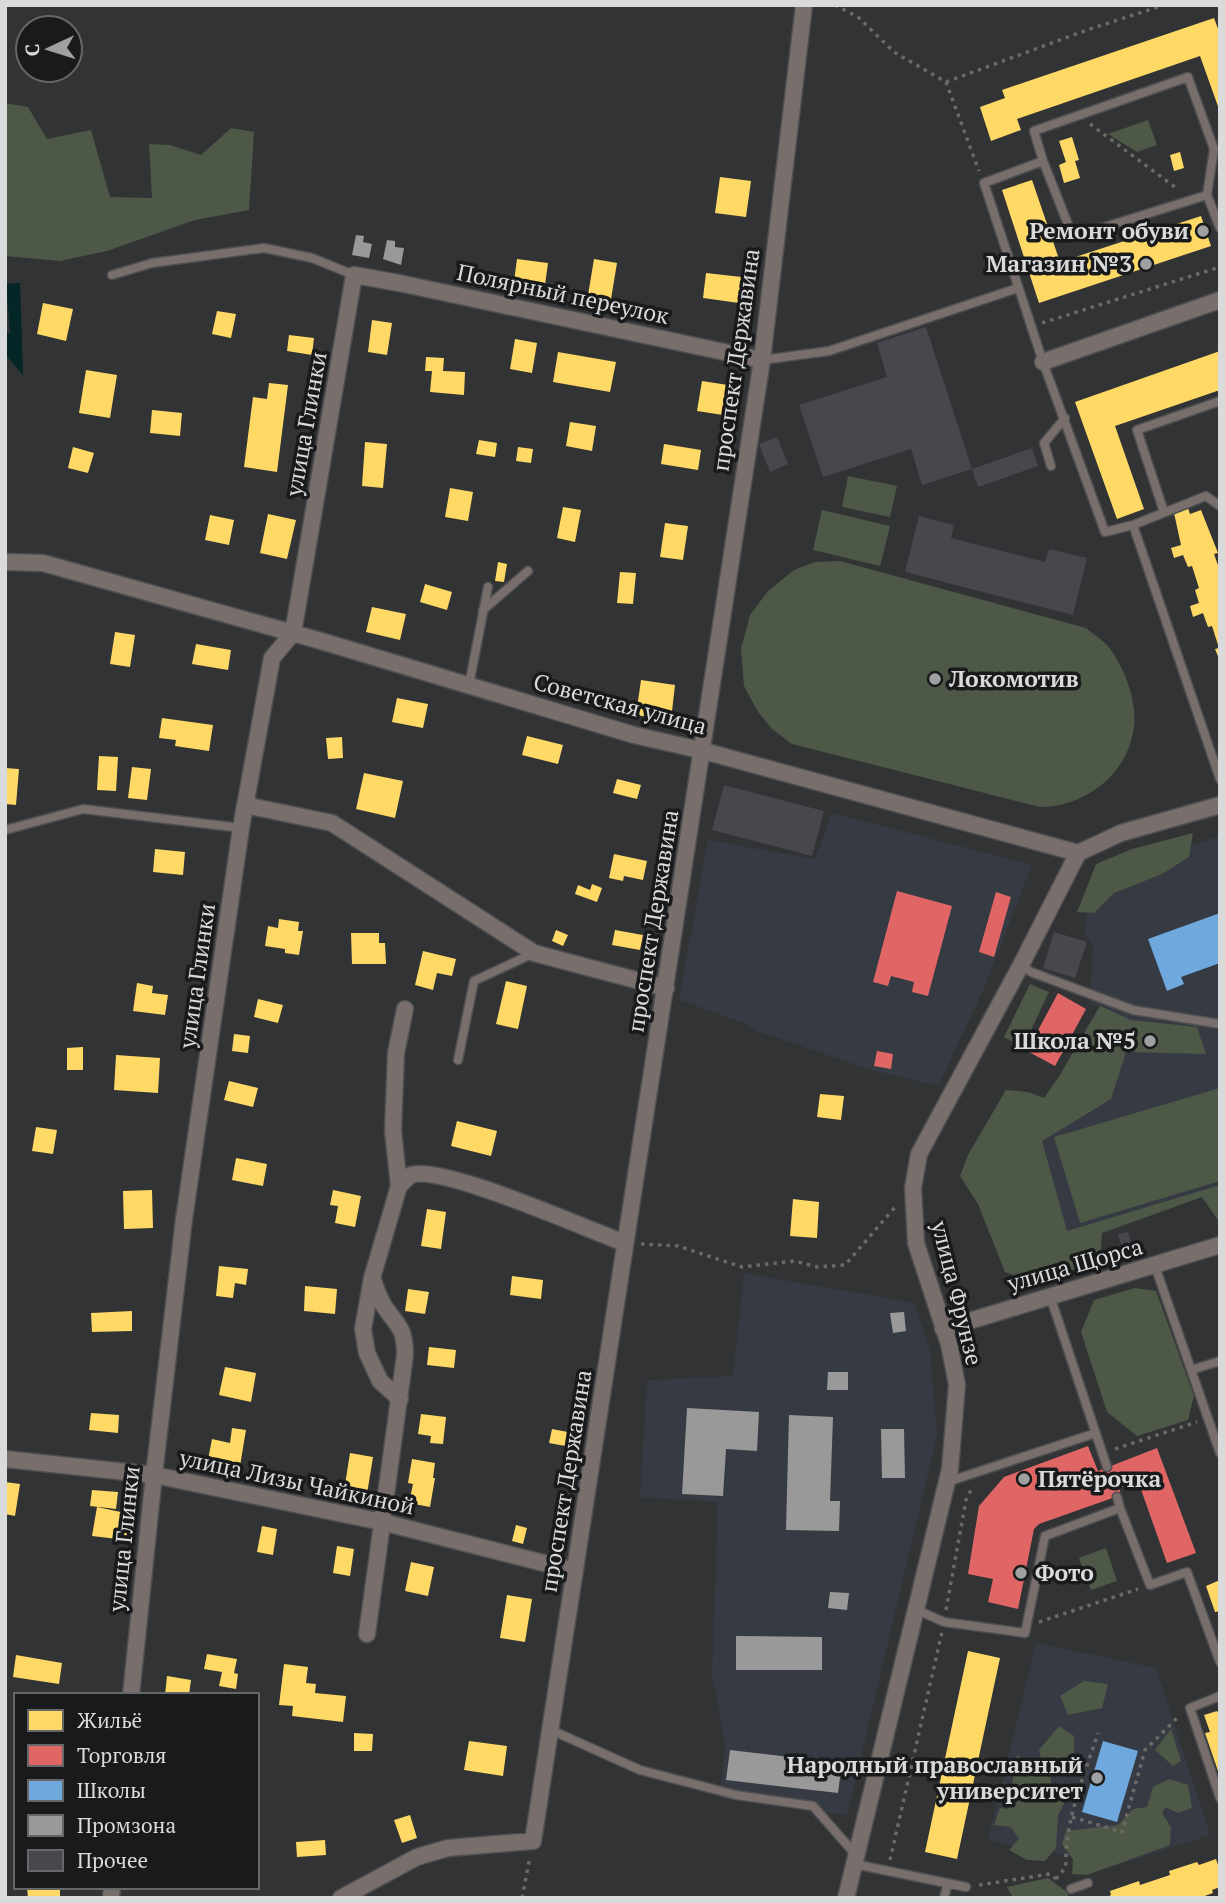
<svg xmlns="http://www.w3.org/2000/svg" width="1225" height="1903" font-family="'PT Serif',serif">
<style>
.built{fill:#363b43}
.green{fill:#4e5847}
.water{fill:#042627}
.homes{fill:#ffd966}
.shops{fill:#e06666}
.schools{fill:#6fa8dc}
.industry{fill:#999}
.building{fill:#47484e}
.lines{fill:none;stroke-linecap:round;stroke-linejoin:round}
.service-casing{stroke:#4d4e4f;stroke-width:11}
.minor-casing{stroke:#4d4e4f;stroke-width:19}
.path{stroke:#6d6967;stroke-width:3.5;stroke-dasharray:3.5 5;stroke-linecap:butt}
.service{stroke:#786e6b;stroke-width:8}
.minor{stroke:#786e6b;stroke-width:16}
.poi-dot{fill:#9ea0a2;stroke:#191a1b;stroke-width:2.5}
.labels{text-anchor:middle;stroke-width:7;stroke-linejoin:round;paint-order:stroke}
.poi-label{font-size:23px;font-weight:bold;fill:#d8dadc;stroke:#191a1b;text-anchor:end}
.street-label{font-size:23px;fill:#d8dadc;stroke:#191a1b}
</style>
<rect width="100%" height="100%" fill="#313335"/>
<path class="built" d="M832,813L1032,865L981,995L938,1086L868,1069L757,1031L747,1024L679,1000L708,840L815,859Z
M1220,836V1223L1202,1197L1102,1233L1100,1260L1038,1283L1005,1272L978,1204L960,1176L968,1155L1006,1090L1028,1092L1044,1098L1060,1075L1099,1006L1090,1004L1093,946L1085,932L1091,878Z
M744,1273L914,1303L930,1350L937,1436L847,1815L720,1798L725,1745L712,1674L718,1502L640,1497L647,1380L733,1376Z
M1036,1643L1156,1668L1210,1835L1115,1866L988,1840Z"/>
<path class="green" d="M5,103L28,107L47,139L91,130L110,197L152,198L149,144L170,145L201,155L231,128L254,132L249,210L195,220L107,251L60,261L5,256Z
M1148,120L1157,145L1137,152L1108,134Z
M848,476L897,486L890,517L842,507Z
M822,510L890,526L880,566L813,550Z
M840,561L1086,628C1094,635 1105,641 1111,650C1125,670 1137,701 1134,726C1129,774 1085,807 1040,807L792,744L772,729L758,712L744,686L741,649L750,615L768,591L794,570L815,562Z
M1193,833L1189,857L1162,874L1114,893L1094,913L1077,912L1096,864L1132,849Z
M1030,984L1049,992L1023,1047L1004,1037Z
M1100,1006L1131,1020L1197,1027L1206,1054L1126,1052L1111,1099L1042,1141L1067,1231L1220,1185V1223L1202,1197L1102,1233L1100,1260L1038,1283L1005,1272L978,1204L960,1176L968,1155L1006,1090L1028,1092L1044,1098L1060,1075Z
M1220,1088V1181L1080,1223L1054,1137Z
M1135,1288L1156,1291L1194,1396L1188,1420L1137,1436L1107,1412L1081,1332L1094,1300Z
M1106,1548L1117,1581L1091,1590L1079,1558Z
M1084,1681L1108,1684L1102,1708L1068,1715L1060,1696Z
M1059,1726L1074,1736V1753L1058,1762L1050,1775L1053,1792L1068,1796L1058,1815L1056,1848L1045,1861L1027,1860L1009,1850L1019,1839L1011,1827L994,1825L1000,1808L1008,1809L1017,1755L1044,1770L1039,1750Z
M1171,1729L1181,1761L1173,1766L1155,1750Z
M1169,1779L1188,1785L1192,1808L1178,1813L1165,1807L1162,1813L1171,1827L1170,1845L1087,1875L1072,1874L1073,1859L1062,1844L1066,1831L1118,1825L1133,1809L1147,1807L1153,1787Z
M1048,1878L1067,1892L1069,1898H1013L1007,1887Z"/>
<path class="water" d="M20,283L23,375L5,354V333H10L6,284Z"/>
<path class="homes" d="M1214,18L1220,34V112L1200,56L1017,119L1021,130L991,141L980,107L1005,98L1002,90Z
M1072,137L1079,160L1075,161L1080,178L1064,183L1059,165L1066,162L1059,141Z
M1180,152L1184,168L1174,171L1170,155Z
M720,177L751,181L746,217L715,213Z
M1032,180L1060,262L1201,216L1211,246L1039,303L1002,190Z
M517,259L548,263L545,285L514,281Z
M594,259L617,263L611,299L588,295Z
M706,273L742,277L739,303L703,298Z
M43,303L73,309L66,341L37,334Z
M217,311L236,314L231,338L212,334Z
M372,320L392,323L387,355L368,352Z
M289,335L314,338L312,355L287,351Z
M515,339L537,343L532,373L510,369Z
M1220,351V390L1115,426L1144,509L1117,519L1075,402Z
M558,352L616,362L610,392L553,382Z
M426,357L444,358L443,371L465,372L464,395L430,392L432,371H425Z
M86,370L117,375L110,418L79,413Z
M702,381L728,385L723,415L697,411Z
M269,383L288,385L277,472L244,467L253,397L267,399Z
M152,410L182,413L180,436L150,433Z
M570,422L596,426L592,451L566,446Z
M479,440L497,443L495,457L476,454Z
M365,442L387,444L383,488L362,486Z
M664,444L701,450L698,470L661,464Z
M73,447L94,453L88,473L68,468Z
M518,447L533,449L531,463L516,461Z
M450,488L473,492L468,521L445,517Z
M563,507L581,510L575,542L557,538Z
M1188,508L1190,514L1201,510L1218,553L1214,554L1220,571V661L1215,649L1219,648L1212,626L1208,627L1203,613L1193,617L1190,606L1199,603L1195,590L1199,588L1192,566L1188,567L1183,555L1174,558L1171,548L1181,545L1174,513Z
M268,514L296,520L287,559L260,553Z
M210,515L234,520L229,545L205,540Z
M665,523L688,526L683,560L660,557Z
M498,562L507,564L504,582L495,581Z
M620,572L636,573L633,604L617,603Z
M425,584L452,592L447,610L420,602Z
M372,607L406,614L400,640L366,632Z
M115,632L135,635L130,667L110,664Z
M196,644L231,650L228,670L192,664Z
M641,680L675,685L671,720L636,715Z
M397,698L428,704L423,728L392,722Z
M162,718L213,725L209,751L175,746L176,740L159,738Z
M527,736L563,745L558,764L522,755Z
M342,737L343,758L328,759L326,738Z
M99,756L118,757L116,791L97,790Z
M132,767L151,769L147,800L128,798Z
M5,768L19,769L16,805L5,804Z
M364,773L403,781L395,818L356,809Z
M617,779L641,785L637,799L613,793Z
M155,849L185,852L183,875L153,872Z
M614,854L647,861L643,880L624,876L623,881L609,878Z
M592,884L602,888L597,902L575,894L578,885L590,890Z
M279,919L299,922L298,931H303L299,955L285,953V949L265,946L268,926L278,928Z
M556,930L568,935L563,946L552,941Z
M615,930L643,935L640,950L612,945Z
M351,933H379V943H385L386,964H352Z
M423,951L456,959L452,976L437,973L433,990L415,985Z
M506,981L527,986L518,1029L496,1024Z
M137,983L153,986L152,993L168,995L165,1015L133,1011Z
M258,999L283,1005L278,1023L254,1017Z
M234,1034L250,1036L248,1053L232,1051Z
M83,1047V1070H67V1048Z
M116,1055L160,1058L158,1093L114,1090Z
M229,1081L258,1088L253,1107L224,1100Z
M820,1094L844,1096L841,1120L817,1117Z
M457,1121L497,1131L491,1156L451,1146Z
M36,1127L57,1130L53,1154L32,1151Z
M236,1158L267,1164L263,1186L232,1180Z
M152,1190L153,1228L124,1229L123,1191Z
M333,1190L361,1196L355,1227L335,1223L338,1206L330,1205Z
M793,1199L819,1202L817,1238L790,1236Z
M427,1209L446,1212L441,1249L421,1246Z
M219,1266L248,1269L246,1285L235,1283L233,1298L216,1296Z
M512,1276L543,1280L541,1299L510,1295Z
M305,1286L337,1289L335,1314L304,1311Z
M408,1289L429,1292L425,1314L405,1311Z
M132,1311V1331L92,1332L91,1313Z
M429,1347L456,1350L454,1368L427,1365Z
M225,1367L256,1373L251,1402L219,1395Z
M91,1413L119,1415L118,1433L89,1430Z
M421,1414L446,1417L443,1444L430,1443L431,1436L418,1434Z
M232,1428L246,1430L240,1466L208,1460L212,1439L230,1443Z
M552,1429L573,1433L571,1447L549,1443Z
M350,1453L373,1457L367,1494L344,1491Z
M412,1459L435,1463L433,1478H435L430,1507L409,1503L413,1484L408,1483Z
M5,1482L20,1484L15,1516L5,1514Z
M92,1490L118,1492L116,1509L90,1506Z
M97,1507L130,1514L126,1540L92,1536Z
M516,1525L527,1528L523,1544L512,1541Z
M262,1526L277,1529L273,1555L257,1552Z
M337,1546L354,1549L350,1576L333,1573Z
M411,1562L434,1567L428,1596L405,1591Z
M1220,1580V1611L1215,1612L1206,1586Z
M507,1595L532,1599L525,1642L500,1638Z
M968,1651L1000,1658L957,1859L925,1852Z
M207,1654L237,1659L234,1673L238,1674L236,1689L219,1686L222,1672L204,1669Z
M16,1655L62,1663L59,1684L13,1677Z
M284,1664L308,1667L306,1683L316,1684L315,1693L346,1696L343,1722L292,1716L293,1706L279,1705Z
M167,1676L191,1680L189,1695H165Z
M1217,1711L1220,1716L1219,1774L1205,1733L1210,1732L1204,1715Z
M354,1733L373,1734L372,1751H354Z
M469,1741L507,1746L503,1776L464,1770Z
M410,1815L417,1838L402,1843L394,1820Z
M325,1840L326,1855L297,1857L296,1842Z
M1216,1859L1220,1871V1887L1212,1890L1213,1893L1199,1898H1105L1111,1895L1110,1891L1139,1881L1140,1885L1170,1875L1169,1871L1197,1862L1199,1865Z
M27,1887H60V1898H28Z"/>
<path class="shops" d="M897,891L952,906L928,996L912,992L914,982L891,976L888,986L873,982Z
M996,892L1011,897L994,957L979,952Z
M1058,993L1086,1009L1055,1066L1027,1051Z
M877,1051L893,1054L891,1069L874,1066Z
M1088,1446L1098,1471L1157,1448L1196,1553L1167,1563L1138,1481L1119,1488L1121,1495L1039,1524L1034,1529L1018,1609L988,1602L993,1579L968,1574L979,1506L1004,1477Z"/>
<path class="schools" d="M1220,913V963L1181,977L1184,984L1167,991L1148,939Z
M1103,1741L1138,1751L1117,1822L1082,1812Z"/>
<path class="industry" d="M356,235L364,236L363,242L372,244L369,258L352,255Z
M387,240L395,241V247L404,248L401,265L383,259Z
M904,1312L906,1331L893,1333L890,1313Z
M828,1372H848V1390H827Z
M687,1408L759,1412L757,1451L726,1449L723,1496L682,1494Z
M789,1415L833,1417L830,1501H840L839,1531L786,1530Z
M881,1429H904L905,1478H882Z
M830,1592L849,1593L847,1610L828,1608Z
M736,1636L822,1637V1670H736Z
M730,1750L842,1763L838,1793L726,1780Z"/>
<path class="building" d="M926,327L972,469L922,485L911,449L823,477L799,405L887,377L877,343Z
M777,437L788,464L770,472L759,444Z
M1032,448L1038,466L978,487L972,469Z
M919,516L954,525L951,538L1045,562L1049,549L1087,558L1073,615L905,572Z
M724,785L824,811L812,856L712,830Z
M1054,932L1087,942L1075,978L1043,968Z
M1128,1232L1132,1246L1122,1248L1118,1234Z"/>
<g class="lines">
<defs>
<path id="service" d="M1043,161L1034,131L1188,77L1214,149L1207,195
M1220,228L1207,195L1073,237L1043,161L984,183L1043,362L1105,532L1133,525L1220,779
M112,275L152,263L264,248L312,258L354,275
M762,360L829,351L1018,288
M1051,466L1044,443L1065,418
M1164,512L1137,430L1220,401
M1133,525L1206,496L1220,506
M483,610L528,571
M469,685L488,587
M5,830L83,809L241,828
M1021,965L1031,972L1133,1010L1220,1024
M458,1060L474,981L534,953
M1155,1266L1220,1453
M1050,1296L1107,1467
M1191,1370L1220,1361
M947,1482L1096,1433
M1117,1497L1120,1508
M915,1609L944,1622L1025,1633L1045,1536L1120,1508L1150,1585L1187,1572L1220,1662
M1220,1696L1190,1708L1220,1798
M551,1730L640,1770L736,1795L813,1806L856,1855
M854,1864L966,1887
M1071,1889L1088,1883
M944,1898L948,1883"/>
<path id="minor" d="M1043,362L1220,300
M5,562L43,563L321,641L634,735L700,750L1078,853L1121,833L1220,805
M245,805L332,823L534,953L666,988
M399,1186C403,1183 407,1177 411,1175C442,1164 588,1230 625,1243
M943,1329L1220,1245
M400,1399L380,1381L367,1353L363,1329L372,1278L399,1186L393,1131L396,1053L405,1009
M5,1459L154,1475L382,1522L575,1571
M367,1634L405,1355C405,1327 398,1327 384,1306C379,1298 376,1288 373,1280
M131,1695L154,1475L184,1219L241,828L272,658L293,633L354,275L399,283L762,360
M111,1898L112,1887
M341,1898L417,1857L448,1848L533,1841L762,360L804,5
M846,1898L950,1469L957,1385L949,1344L916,1243L913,1188L919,1154L1021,965L1078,853"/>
</defs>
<use href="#service" class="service-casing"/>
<use href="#minor" class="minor-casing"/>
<path class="path" d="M835,5L858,17L894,52L946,82L979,171
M946,82L1087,30L1164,5
M1090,124L1179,190
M1042,323L1220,267
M641,1244L678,1246L742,1267L794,1261L818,1267L845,1265L896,1206
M1115,1449L1197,1422
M946,1610L966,1500L972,1488
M1039,1622L1138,1589
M1072,1817L1122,1832L1145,1750L1180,1715
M890,1860L942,1632
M1056,1879L1066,1867C1064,1822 1084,1776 1098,1733
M979,1885L1050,1874L1056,1879
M522,1898L530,1857"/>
<use href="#service" class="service"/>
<use href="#minor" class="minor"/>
</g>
<g class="poi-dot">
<circle cx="1203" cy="231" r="7"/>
<circle cx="1146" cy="264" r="7"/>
<circle cx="935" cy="679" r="7"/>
<circle cx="1150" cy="1041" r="7"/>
<circle cx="1024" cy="1479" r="7"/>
<circle cx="1021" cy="1573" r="7"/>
<circle cx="1097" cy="1778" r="7"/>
</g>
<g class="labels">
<g class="poi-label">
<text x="1189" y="239">Ремонт обуви</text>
<text x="1132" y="272">Магазин №3</text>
<text x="949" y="687" text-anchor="start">Локомотив</text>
<text x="1136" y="1049">Школа №5</text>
<text x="1038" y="1487" text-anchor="start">Пятёрочка</text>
<text x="1035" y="1581" text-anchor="start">Фото</text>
<text x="1083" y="1773">Народный православный<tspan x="1083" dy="26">университет</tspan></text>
</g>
<g class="street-label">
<text transform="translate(563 294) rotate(12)" y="8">Полярный переулок</text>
<text transform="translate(736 360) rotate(-82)" y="8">проспект Державина</text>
<text transform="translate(306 424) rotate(-80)" y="8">улица Глинки</text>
<text transform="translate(620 704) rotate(15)" y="8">Советская улица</text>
<text transform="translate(653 921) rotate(-81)" y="8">проспект Державина</text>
<text transform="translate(197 976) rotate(-82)" y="8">улица Глинки</text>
<text transform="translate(1075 1265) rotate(-16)" y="8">улица Щорса</text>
<text transform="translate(957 1293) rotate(76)" y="8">улица Фрунзе</text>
<text transform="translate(566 1481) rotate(-81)" y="8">проспект Державина</text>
<text transform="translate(297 1482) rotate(12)" y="8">улица Лизы Чайкиной</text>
<text transform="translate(124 1539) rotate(-84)" y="8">улица Глинки</text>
</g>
</g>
<rect width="1225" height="1903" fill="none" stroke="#d8dadc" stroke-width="14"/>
<rect x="14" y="1693" width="245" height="196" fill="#191a1b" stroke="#656768" stroke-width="2"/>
<rect x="28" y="1710" width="35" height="21" fill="#ffd966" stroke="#656768" stroke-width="2"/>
<text x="77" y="1728" font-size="21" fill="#d8dadc">Жильё</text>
<rect x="28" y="1745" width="35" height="21" fill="#e06666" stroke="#656768" stroke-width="2"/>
<text x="77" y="1763" font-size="21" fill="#d8dadc">Торговля</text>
<rect x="28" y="1780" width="35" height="21" fill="#6fa8dc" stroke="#656768" stroke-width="2"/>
<text x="77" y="1798" font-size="21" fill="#d8dadc">Школы</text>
<rect x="28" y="1815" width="35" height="21" fill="#999999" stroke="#656768" stroke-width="2"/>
<text x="77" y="1833" font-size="21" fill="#d8dadc">Промзона</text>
<rect x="28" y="1850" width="35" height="21" fill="#47484e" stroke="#656768" stroke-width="2"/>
<text x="77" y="1868" font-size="21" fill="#d8dadc">Прочее</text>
<g transform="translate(49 49) rotate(266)"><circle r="33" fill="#191a1b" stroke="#656768" stroke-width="2"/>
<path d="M0-5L12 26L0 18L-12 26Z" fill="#9ea0a2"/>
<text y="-10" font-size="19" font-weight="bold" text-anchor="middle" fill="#d8dadc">С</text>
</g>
</svg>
